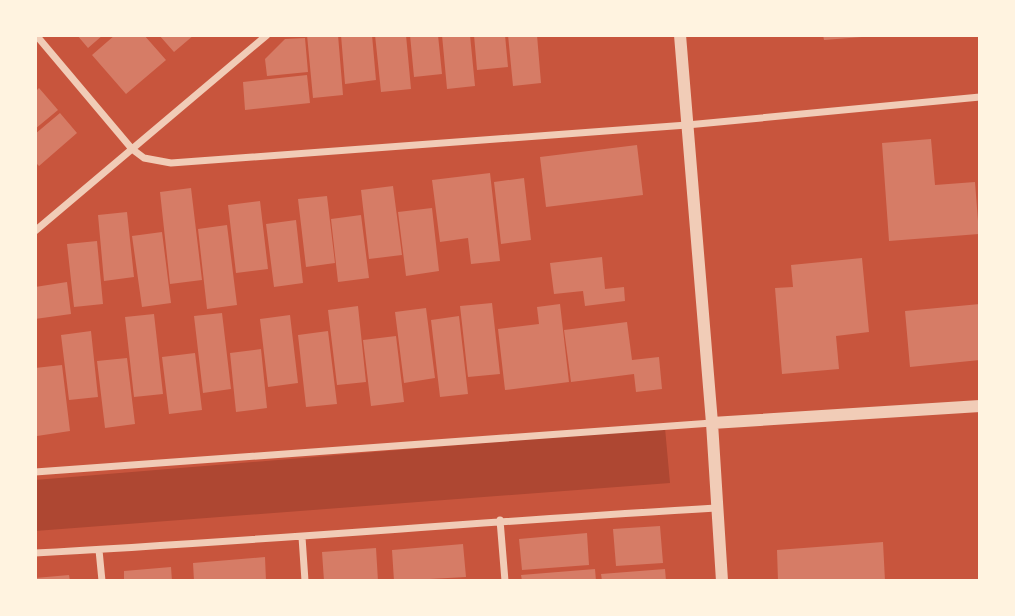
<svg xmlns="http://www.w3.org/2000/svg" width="1015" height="616" font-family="Karla,sans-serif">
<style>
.green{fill:#ae4732}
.building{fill:#d67c66}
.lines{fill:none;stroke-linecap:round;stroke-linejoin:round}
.minor{stroke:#f1ccb7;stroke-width:7}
.tertiary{stroke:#f1ccb7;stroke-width:12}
</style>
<rect width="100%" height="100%" fill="#c8553d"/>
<path class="green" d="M665,428L670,483L35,531V480Z"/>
<path class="building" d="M77,35H103L88,48Z
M115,35H144L166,60L126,94L92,55Z
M159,35H194L174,52Z
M307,35H338L343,95L313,98Z
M341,35H372L376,80L345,84Z
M375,35H406L411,89L381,92Z
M410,35H438L442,74L414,77Z
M442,35H470L475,86L447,89Z
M474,35H505L508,67L477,70Z
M508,35H537L541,83L513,86Z
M823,35H862V37L824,40Z
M305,38L308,72L267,76L265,59L285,39Z
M307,75L310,103L245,110L243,82Z
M39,88L58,110L35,129V92Z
M60,113L77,133L39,166L35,162V134Z
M931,139L935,185L975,182L979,234L889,241L882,143Z
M637,145L643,195L546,207L540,157Z
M490,173L500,261L471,264L468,238L440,242L432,180Z
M524,178L531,240L501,244L494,182Z
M393,186L402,255L369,259L361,190Z
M191,188L202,280L170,284L160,192Z
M327,196L335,263L306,267L298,199Z
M260,201L268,269L236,273L228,205Z
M432,208L439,271L406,276L398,212Z
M127,212L134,277L104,281L98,215Z
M361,215L369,278L338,282L331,219Z
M296,220L303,283L274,287L266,224Z
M227,225L237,305L207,309L198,229Z
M162,232L171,303L142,307L132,236Z
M97,241L103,304L74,307L67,244Z
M602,257L605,289L624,287L625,301L585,306L583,291L554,294L550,263Z
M862,258L869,332L836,336L839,369L782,374L775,288L793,287L791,265Z
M67,282L71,314L35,319V287Z
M492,303L500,374L468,377L460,306Z
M560,304L569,382L505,390L498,329L539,324L537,307Z
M980,304V360L910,367L905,311Z
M358,306L366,382L337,385L328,310Z
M426,308L435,378L404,383L395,312Z
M222,313L231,389L203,393L194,316Z
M154,314L163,394L134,397L125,317Z
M290,315L298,383L268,387L260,319Z
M459,316L468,394L440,397L431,320Z
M627,322L632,360L659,357L662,389L636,392L634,374L571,382L564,330Z
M91,331L98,397L69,400L61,335Z
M328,331L337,404L306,407L298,335Z
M396,336L404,402L371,406L363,340Z
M261,349L267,408L236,412L230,353Z
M195,353L202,410L169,414L162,357Z
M127,358L135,424L105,428L97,361Z
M62,365L70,431L37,436L35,368Z
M660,526L663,563L616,566L613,529Z
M587,533L589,565L522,570L519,539Z
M883,542L885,581H778L777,550Z
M463,544L466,577L394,581L392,550Z
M376,548L378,581H324L322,552Z
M265,557L266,581H194L193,563Z
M171,567L172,581H124V571Z
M595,569L596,581H522L521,575Z
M665,569L666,581H602L601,574Z
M69,575L70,581H35V578Z"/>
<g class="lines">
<path class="minor" d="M36,35L132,149L144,158L171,163L687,125L980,97
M35,231L267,35
M35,472L712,423
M500,520L505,581
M302,537L305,581
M99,550L102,581
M35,553C262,541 489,521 716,508"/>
<path class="tertiary" d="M680,35L712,423L722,581
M712,423L980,406"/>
</g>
<rect width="1015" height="616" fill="none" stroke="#fff3e0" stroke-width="74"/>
</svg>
